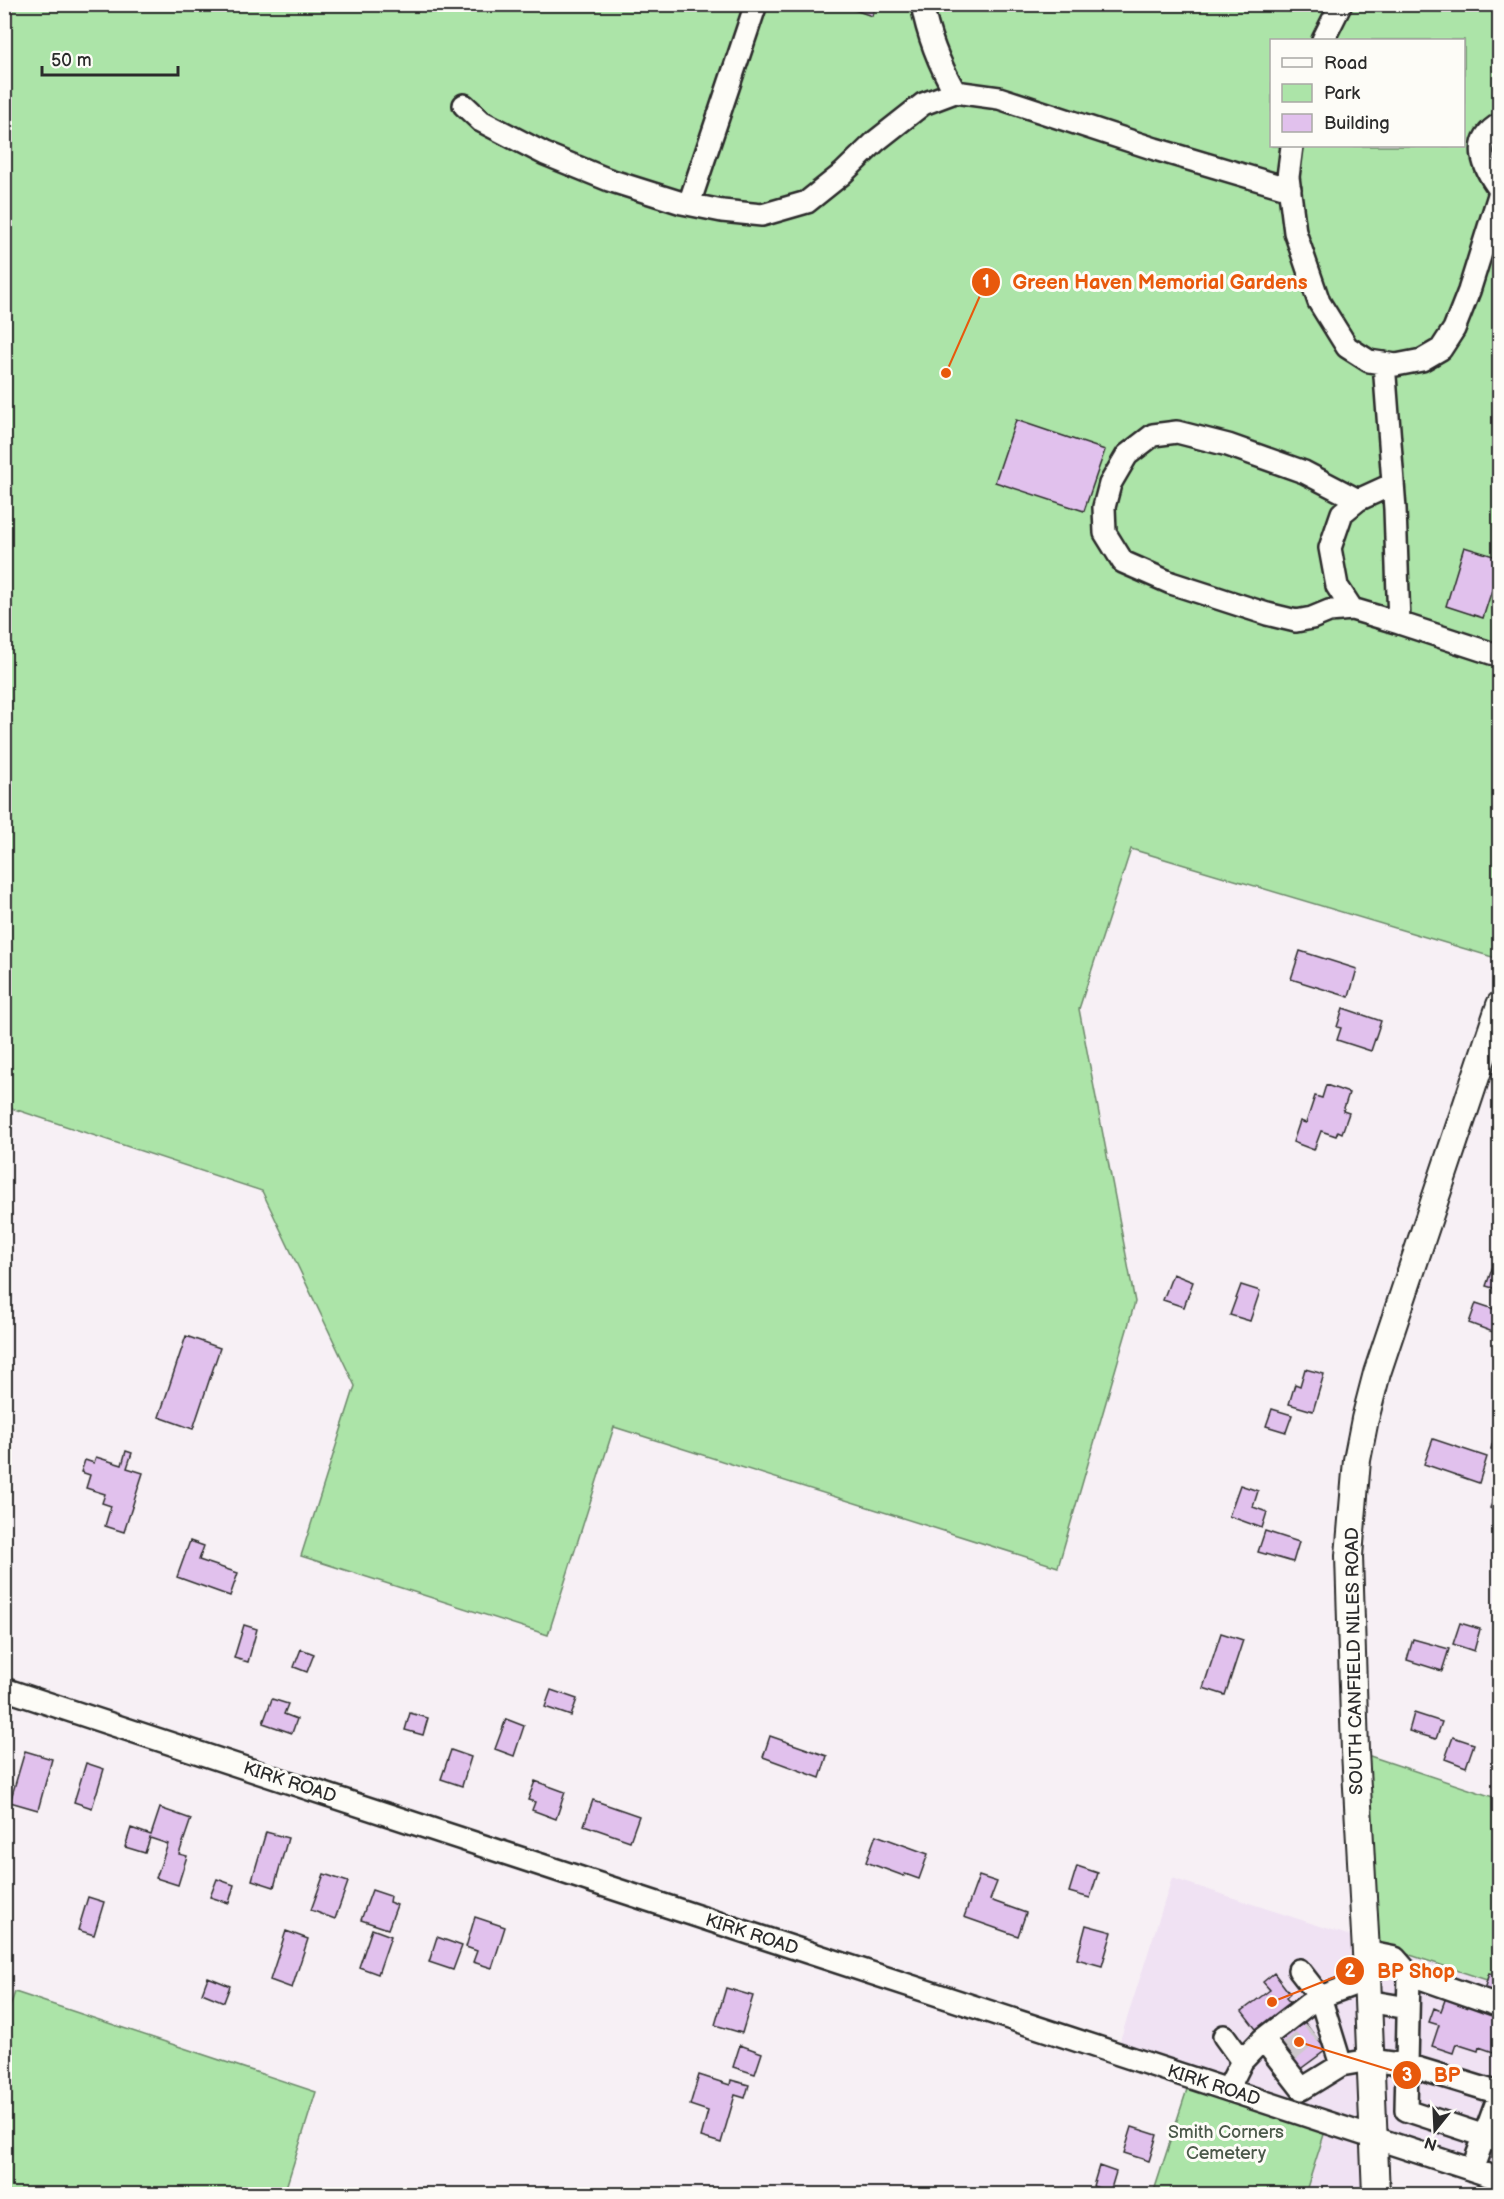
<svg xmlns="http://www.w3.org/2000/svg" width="1504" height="2199" font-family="'Balsamiq Sans',sans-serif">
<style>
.built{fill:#f0e2f3}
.green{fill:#ace4a8;stroke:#6c886a;stroke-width:1.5;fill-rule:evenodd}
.building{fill:#e1c1ed;stroke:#2b2b2b;stroke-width:1.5}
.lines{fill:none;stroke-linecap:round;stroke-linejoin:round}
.minor-tunnel{stroke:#cec9cd;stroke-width:21;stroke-dasharray:21 10;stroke-linecap:butt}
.minor-casing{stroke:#2b2b2b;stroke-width:26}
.major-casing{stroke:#2b2b2b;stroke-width:30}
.minor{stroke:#fdfcf7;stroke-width:21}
.major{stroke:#fdfcf7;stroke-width:26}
.labels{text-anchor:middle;stroke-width:6;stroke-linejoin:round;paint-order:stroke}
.street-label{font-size:18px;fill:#2b2b2b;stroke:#fdfcf7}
.park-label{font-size:18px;fill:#4b594a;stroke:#fdfcf7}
.leader{fill:none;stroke:#e8590c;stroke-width:2}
.callout-dot{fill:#e8590c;stroke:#fdfcf7;stroke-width:2}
.mark-label{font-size:18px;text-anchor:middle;font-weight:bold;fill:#fff}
.callout-label{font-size:20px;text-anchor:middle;font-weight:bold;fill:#e8590c;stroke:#fdfcf7;stroke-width:6;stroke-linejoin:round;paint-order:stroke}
</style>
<rect width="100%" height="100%" fill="#f7f0f5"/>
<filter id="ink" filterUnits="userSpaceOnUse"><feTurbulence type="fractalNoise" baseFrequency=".0167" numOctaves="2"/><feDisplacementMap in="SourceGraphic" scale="12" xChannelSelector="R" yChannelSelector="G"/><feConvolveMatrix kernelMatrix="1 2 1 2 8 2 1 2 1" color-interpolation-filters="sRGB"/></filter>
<g filter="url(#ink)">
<path class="built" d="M1172,1878L1499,1984V2179L1373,2137L1376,2194H1305L1328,2122L1116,2053Z"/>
<path class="green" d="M5,5H1499V959L1131,849L1079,1009L1135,1302L1058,1567L614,1427L548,1635L301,1556L355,1386L262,1191L5,1106ZM1272,40H1464V146H1272Z
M1355,1751L1499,1799V1984L1364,1940Z
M15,1992L316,2092L284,2194H5L4,2024Z
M1191,2077L1328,2122L1305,2194H1153Z"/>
<path class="building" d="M837,4H876L872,16Z
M1016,420L1105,450L1084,511L995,482Z
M1464,547L1500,558V565L1483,618L1446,606Z
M1300,951L1357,969L1349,997L1291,979Z
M1343,1008L1381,1021L1371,1051L1337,1040L1341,1028L1337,1027Z
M1326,1085L1349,1093L1343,1111L1349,1113L1342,1133L1338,1131L1336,1136L1321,1131L1314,1150L1293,1142L1300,1121L1306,1123L1315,1096L1322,1098Z
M1493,1266L1500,1268V1290L1486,1286Z
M1173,1274L1193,1282L1184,1307L1163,1300Z
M1241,1285L1260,1291L1250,1321L1230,1315Z
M1476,1303L1500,1311L1498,1334L1469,1323Z
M186,1336L220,1348L193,1429L159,1417Z
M1500,1346V1368L1493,1366Z
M1305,1369L1324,1374L1313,1411L1289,1404L1295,1384L1300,1386Z
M1272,1409L1292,1415L1286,1432L1266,1426Z
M1498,1424H1500V1451L1491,1449Z
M1433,1439L1487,1457L1479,1483L1424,1464Z
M126,1451L132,1453L127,1468L143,1473L124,1532L105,1526L111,1506L102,1503L105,1494L86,1488L90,1475L81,1472L85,1460L94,1463L96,1457L122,1465Z
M1240,1485L1258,1491L1253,1507L1267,1512L1262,1528L1229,1516Z
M1498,1486H1500V1512L1490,1508Z
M1265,1531L1299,1542L1293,1562L1258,1552Z
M190,1541L204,1546L199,1560L238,1573L230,1596L177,1577Z
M1460,1623L1480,1629L1474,1651L1453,1644Z
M244,1625L257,1629L248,1662L234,1658Z
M1221,1633L1243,1640L1225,1695L1203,1688Z
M1413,1639L1449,1649L1442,1671L1407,1660Z
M301,1649L314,1654L307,1672L294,1667Z
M551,1690L577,1699L571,1716L545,1707Z
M272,1699L288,1704L284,1714L297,1719L292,1733L263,1723Z
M410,1713L428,1718L423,1735L405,1730Z
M1414,1713L1442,1722L1436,1739L1409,1731Z
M506,1719L524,1726L514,1756L495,1749Z
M770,1736L827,1756L820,1778L763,1757Z
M1453,1737L1474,1744L1466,1767L1445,1759Z
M451,1750L471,1757L462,1786L441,1779Z
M25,1751L52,1759L38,1810L10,1802Z
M86,1763L104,1769L92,1808L74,1802Z
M535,1781L565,1792L556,1819L532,1810L535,1802L528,1800Z
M593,1800L639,1816L630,1841L584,1825Z
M160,1808L191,1819L179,1854L187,1856L178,1885L156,1878L168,1844L150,1838L145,1853L125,1847L131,1828L151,1835Z
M266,1832L288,1838L274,1887L252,1880Z
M876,1835L928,1854L919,1879L905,1874L904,1876L866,1862Z
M1077,1866L1098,1873L1090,1898L1069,1892Z
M324,1874L348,1882L335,1919L311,1910Z
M979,1876L997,1882L990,1900L1026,1913L1018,1936L964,1917Z
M217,1879L234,1885L229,1903L210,1897Z
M372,1890L390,1896L389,1902L397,1905L388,1929L361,1920Z
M88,1897L104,1902L94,1935L78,1930Z
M475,1917L505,1927L492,1968L473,1962L477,1951L466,1947Z
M1086,1925L1112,1932L1102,1966L1077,1959Z
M372,1929L391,1936L378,1974L359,1967Z
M286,1931L308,1939L292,1988L270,1980Z
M437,1937L462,1946L453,1970L429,1962Z
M1274,1973L1290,1994L1286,1998L1294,2007L1259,2033L1242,2011L1270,1990L1263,1982Z
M1489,1973L1500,1976V1998L1483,1993Z
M208,1977L230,1986L224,2002L202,1993Z
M726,1988L753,1996L742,2033L715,2025Z
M1446,1997L1500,2015L1499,2054L1479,2047L1478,2051L1456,2044L1453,2053L1432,2046L1439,2025L1429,2022L1434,2008L1441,2011Z
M1299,2015L1326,2050L1299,2070L1273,2035Z
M740,2045L762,2053L755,2074L733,2067Z
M699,2075L730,2085L731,2080L749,2085L745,2098L735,2095L721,2143L701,2137L708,2111L690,2105Z
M1132,2127L1157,2135L1149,2161L1124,2153Z
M1099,2166L1116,2172L1110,2192L1093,2186Z
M1318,2190L1335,2194H1316Z"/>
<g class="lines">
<path class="minor-tunnel" d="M1287,2054L1313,2032"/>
<defs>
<path id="minor" d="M922,4C928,36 939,64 955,92
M1323,40L1341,4
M464,105L481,121L545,154L609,180L682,203L722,211L762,215L807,202L842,174L876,141L923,104L955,92L999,98L1155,149L1290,189
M1500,124C1470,141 1484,169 1500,190
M1292,146L1288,177L1295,232L1319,302L1347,347L1369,361L1396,365L1422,360L1441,349L1454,329L1469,291L1500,192
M689,204L756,4
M1384,363L1395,509L1399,623L1500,656
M1358,500L1304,472L1228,445L1177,432L1153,435L1127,455L1110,484L1104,507L1105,533L1123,562L1171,583L1267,614L1296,621L1312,618L1329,611L1352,609L1399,623
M1352,609L1337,586L1330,548L1342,513L1358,500L1393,484
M4,1689L1500,2179
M1366,1952L1395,1958L1409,1974
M1299,1970L1320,1997L1307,2005L1263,2039L1302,2089L1341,2065
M1366,1980L1320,1997L1341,2065L1370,2060L1407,2065L1499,2093
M1367,2001L1408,2008
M1500,2006L1409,1974L1406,2110L1500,2141
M1224,2036L1242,2061
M1228,2089L1242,2061L1263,2039
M1472,2170L1500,2093"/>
<path id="major" d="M1376,2194L1366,1952L1355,1751L1349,1556L1357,1460L1365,1419L1377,1373L1500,1005"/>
</defs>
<use href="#minor" class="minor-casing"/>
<use href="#major" class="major-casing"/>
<use href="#minor" class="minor"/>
<use href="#major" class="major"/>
</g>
</g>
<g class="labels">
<g class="street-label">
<text transform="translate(1354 1661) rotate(-91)" y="6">SOUTH CANFIELD NILES ROAD</text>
<text transform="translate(290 1782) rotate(18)" y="6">KIRK ROAD</text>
<text transform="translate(752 1934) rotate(18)" y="6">KIRK ROAD</text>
<text transform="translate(1214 2085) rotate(18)" y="6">KIRK ROAD</text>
</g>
<g class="park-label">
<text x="1226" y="2138">Smith Corners<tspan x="1226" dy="21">Cemetery</tspan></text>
</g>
</g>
<path class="leader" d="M946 373L986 282M1272 2002L1350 1971M1299 2042L1407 2075"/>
<g class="callout-dot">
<circle cx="946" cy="373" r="6"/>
<circle cx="1272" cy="2002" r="6"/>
<circle cx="1299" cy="2042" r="6"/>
<circle cx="986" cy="282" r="15"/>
<circle cx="1350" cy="1971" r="15"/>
<circle cx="1407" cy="2075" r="15"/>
</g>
<g class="mark-label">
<text x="986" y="288">1</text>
<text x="1350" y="1977">2</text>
<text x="1407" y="2081">3</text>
</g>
<g class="callout-label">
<text x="1160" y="289">Green Haven Memorial Gardens</text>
<text x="1416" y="1978">BP Shop</text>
<text x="1447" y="2082">BP</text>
</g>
<rect width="1504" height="2199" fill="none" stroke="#fdfcf7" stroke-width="24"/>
<rect x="12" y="12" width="1480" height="2175" fill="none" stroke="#2b2b2b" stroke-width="2" filter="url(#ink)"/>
<rect x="1270" y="39" width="195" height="108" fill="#fdfcf7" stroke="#a9a8a5" stroke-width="1.5"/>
<rect x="1282" y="58" width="30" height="9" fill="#fdfcf7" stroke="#a9a8a5" stroke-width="1.5"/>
<text x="1324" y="69" font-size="18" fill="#2b2b2b">Road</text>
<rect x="1282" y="84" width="30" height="18" fill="#ace4a8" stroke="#a9a8a5" stroke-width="1.5"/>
<text x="1324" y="99" font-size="18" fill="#2b2b2b">Park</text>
<rect x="1282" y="114" width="30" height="18" fill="#e1c1ed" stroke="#a9a8a5" stroke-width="1.5"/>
<text x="1324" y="129" font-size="18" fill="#2b2b2b">Building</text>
<g transform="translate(1435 2130) rotate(198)" stroke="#fdfcf7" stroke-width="4.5" paint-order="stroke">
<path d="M0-4.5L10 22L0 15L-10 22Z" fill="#2b2b2b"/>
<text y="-9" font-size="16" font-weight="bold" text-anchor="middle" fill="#2b2b2b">N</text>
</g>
<path d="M42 66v9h136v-9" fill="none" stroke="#2b2b2b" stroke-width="3"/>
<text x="51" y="66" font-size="18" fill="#2b2b2b" stroke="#fdfcf7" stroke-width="4.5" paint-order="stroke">50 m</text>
</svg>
